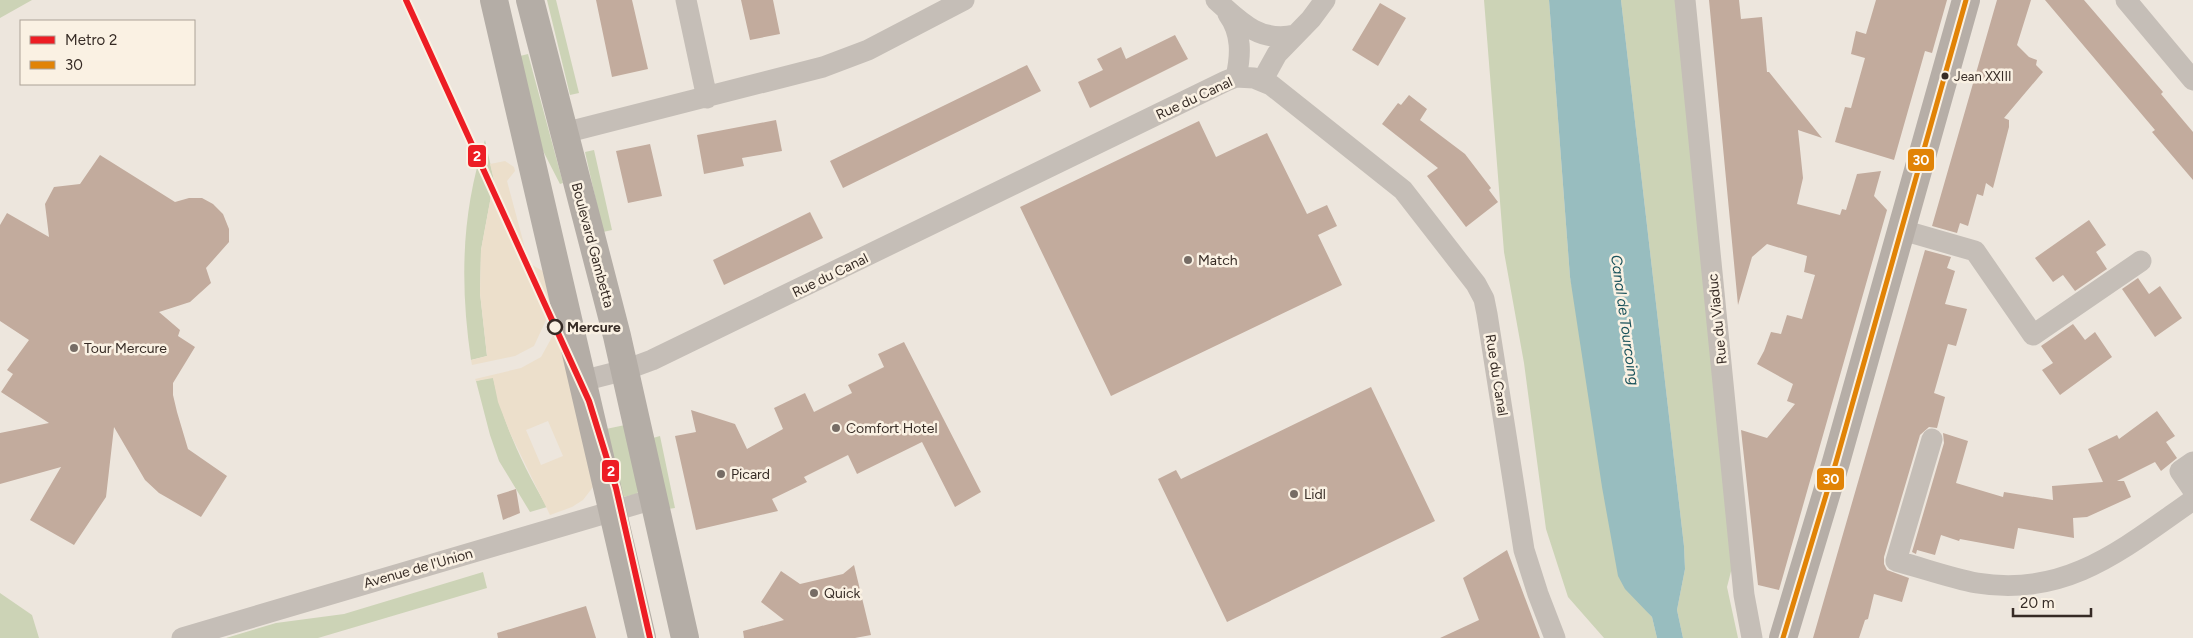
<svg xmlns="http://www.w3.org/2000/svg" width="2193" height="638" font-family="Figtree,sans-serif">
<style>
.green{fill:#ccd3b6}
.plaza{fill:#ecdfcb;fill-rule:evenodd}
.water{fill:#98bdbf}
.building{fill:#c2ab9d}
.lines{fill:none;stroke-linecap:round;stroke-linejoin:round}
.street{stroke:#c5beb7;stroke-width:21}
.secondary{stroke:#b6aea7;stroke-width:28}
.primary{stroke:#b4ada6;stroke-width:28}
.bus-1-casing{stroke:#faf1e3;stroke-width:9}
.bus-1{stroke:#e18306;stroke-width:5}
.metro-1-casing{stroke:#faf1e3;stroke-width:10}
.metro-1{stroke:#ed1d24;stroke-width:6}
.bus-dot{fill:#362b25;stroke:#faf1e3;stroke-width:2}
.poi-dot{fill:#766c65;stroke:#faf1e3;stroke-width:2}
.stop-dot{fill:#faf1e3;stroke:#362b25;stroke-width:2.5}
.labels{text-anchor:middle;stroke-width:5;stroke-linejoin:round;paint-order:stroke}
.bus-label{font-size:13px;fill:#362b25;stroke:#faf1e3;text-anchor:start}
.street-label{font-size:14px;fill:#362b25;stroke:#faf1e3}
.poi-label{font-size:14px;fill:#362b25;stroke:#faf1e3;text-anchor:start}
.stop-label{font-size:14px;font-weight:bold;fill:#362b25;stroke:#faf1e3;text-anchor:start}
.water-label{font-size:15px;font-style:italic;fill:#18515a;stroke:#faf1e3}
.line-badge{stroke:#faf1e3;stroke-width:2}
.badge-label{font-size:14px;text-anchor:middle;font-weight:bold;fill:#fff}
</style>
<rect width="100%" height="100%" fill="#ede6dd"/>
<path class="green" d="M0,0H32L0,18Z
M547,0H556L579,93L570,95Z
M1484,0H1549L1570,277L1640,603L1652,617L1657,638H1604L1568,597L1546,529L1524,363L1504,252Z
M1621,0H1680L1735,556L1727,587L1738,638H1683L1677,610L1685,569L1684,546Z
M528,54L563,183L560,184L540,145L520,56Z
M485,140L494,180L481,250L480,293L487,356L471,360C460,285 461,213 485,140Z
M594,150L612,230L603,232L585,152Z
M493,377C503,424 523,466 547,507L530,512L499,461L490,435L476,381Z
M625,425L639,490L637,494L623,497L606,429Z
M660,436L675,508L668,509L653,438Z
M483,572L487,588L318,638H226L276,623L344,614Z
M0,593L32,615L39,638H0Z"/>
<path class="plaza" d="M505,161L514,167L515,171L507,181L529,263L546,273L553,305L534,346L515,356L472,365L471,360L487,356L480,293L481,250L494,180L490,164Z
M557,328L593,487L583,500L572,507L550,515L510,433L498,402L493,378L476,381L475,379L521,368L541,357ZM548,421L563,456L541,465L526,430Z"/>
<path class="water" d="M1549,0H1621L1684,546L1685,569L1677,610L1683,638H1657L1652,617L1625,589L1618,576L1602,487L1570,277Z"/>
<path class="building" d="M596,0H632L648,69L612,77Z
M741,0H773L780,34L750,40Z
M1709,0H1739L1741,19L1762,17L1767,72H1769L1822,138L1798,130L1803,178L1797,204L1840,215L1842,209L1846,210L1857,174L1881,171L1874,196L1887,210L1779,590L1758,585L1741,430L1767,438L1795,404L1787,401L1793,384L1757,364L1764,351L1771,332L1781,334L1787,315L1802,319L1815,275L1804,272L1807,256L1767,244L1752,257L1738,305Z
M1876,0H1947L1932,53L1925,51L1894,160L1835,142L1845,107L1851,108L1865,58L1851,54L1856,31L1866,34Z
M1997,0H2031L2017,45L2029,57L2037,60L2036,65L2043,72L2004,118L2009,120V127L1993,188L1986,183L1983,196L1977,194L1968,226L1960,223L1957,233L1932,226Z
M2045,0H2084L2163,92L2161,94L2193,132V180L2152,132L2155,130Z
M1380,3L1406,18L1378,66L1352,50Z
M1175,35L1188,59L1090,108L1078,82L1103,70L1097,59L1121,47L1126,59Z
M1027,65L1041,91L843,188L830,161Z
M1409,95L1427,109L1420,120L1465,154L1491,188L1489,190L1498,202L1466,227L1427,176L1438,168L1382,124L1398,103L1401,105Z
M776,120L782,151L742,158L744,166L704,174L697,135Z
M1199,121L1216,157L1267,133L1307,214L1327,205L1337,226L1318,235L1342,285L1111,396L1020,207Z
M650,144L662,196L628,203L616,151Z
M100,155L175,202L189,198H202L213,204L223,214L229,229V242L206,268L211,283L190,302L159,312L180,330L178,336L195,347L173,383V395L177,412L188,449L227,476L201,517L159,493L145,480L114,427L106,497L74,545L30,520L61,467L0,484V433L49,423L1,392L13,374L7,370L29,340L0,321V225L7,213L49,237L45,204L54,187L80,184Z
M810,212L823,238L724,285L713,260Z
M2089,220L2106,245L2096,252L2107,269L2075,291L2063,275L2053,282L2035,258Z
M1925,250L1951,257L1947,268L1955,271L1945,304L1967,309L1956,346L1948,344L1934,393L1945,397L1937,428L1929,427L1920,435L1884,557V564L1887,570L1909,578L1902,602L1874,594L1868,619L1865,620L1859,638H1813Z
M2138,278L2149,294L2160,286L2182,318L2155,337L2122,289Z
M2073,324L2085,340L2095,332L2112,357L2060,395L2042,370L2053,363L2041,346Z
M904,342L981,492L955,507L922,442L857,474L848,455L804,477L807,482L772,499L778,511L696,530L675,436L696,432L691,410L735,424L747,449L783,429L774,408L805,393L814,412L852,393L848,385L884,367L878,354Z
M1371,387L1435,521L1227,622L1158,479L1176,470L1181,479Z
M2157,411L2175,436L2166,442L2177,458L2161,471L2155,462L2117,481H2124L2131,497L2087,517L2073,518L2074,538L2018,528L2014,549L1960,539L1959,541L1941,535L1935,555L1917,550L1916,554L1912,552L1944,443L1943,433L1968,441L1956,483L2003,497L2004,492L2053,500L2052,486L2103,482L2088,449L2117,435L2119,439Z
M516,489L520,513L503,520L497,495Z
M1507,550L1540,638H1440L1479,620L1463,578Z
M854,565L871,635L855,638H744L743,631L784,620L761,602L781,571L800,584L843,574Z
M586,606L596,638H498L497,633Z"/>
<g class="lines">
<path class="street" d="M686,0L707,98
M1216,0C1240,22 1260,43 1295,35
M1685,0L1744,595L1752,638
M2126,0L2193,80
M1228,14C1242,33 1241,55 1236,77
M1262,81L1277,54L1311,19L1325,0
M564,133L823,67L868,50L964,0
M1902,230L1975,251L2033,335L2141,261
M582,381L625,370L652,360L1226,81L1236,77L1254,78L1271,85L1403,190L1476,284L1484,299L1487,314L1524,550L1538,594L1555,638
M1932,439L1896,561C1923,568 1950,578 1977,583C2067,598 2124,548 2193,500
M2193,462L2180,471L2193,490
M182,638L654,499"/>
<path class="secondary" d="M1783,638L1836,462L1966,0"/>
<path class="primary" d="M494,0L642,638
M530,0L617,336L685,638"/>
<defs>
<path id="bus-1" d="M1783,638L1836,462L1966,0"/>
</defs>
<use href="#bus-1" class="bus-1-casing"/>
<use href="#bus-1" class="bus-1"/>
<defs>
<path id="metro-1" d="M406,0L589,401L616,488L650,638"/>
</defs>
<use href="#metro-1" class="metro-1-casing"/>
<use href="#metro-1" class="metro-1"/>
</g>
<circle class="bus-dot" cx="1945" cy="76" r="4.5"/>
<g class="poi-dot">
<circle cx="1188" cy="260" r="5"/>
<circle cx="74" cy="348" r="5"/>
<circle cx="836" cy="428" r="5"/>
<circle cx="721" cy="474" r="5"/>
<circle cx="1294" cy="494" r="5"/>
<circle cx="814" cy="593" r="5"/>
</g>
<circle class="stop-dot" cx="555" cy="327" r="7"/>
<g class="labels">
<g class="bus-label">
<text x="1954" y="81">Jean XXIII</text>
</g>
<g class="street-label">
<text transform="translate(1194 98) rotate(-25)" y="5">Rue du Canal</text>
<text transform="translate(593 245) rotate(75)" y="5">Boulevard Gambetta</text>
<text transform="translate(830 275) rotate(-26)" y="5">Rue du Canal</text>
<text transform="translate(1717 319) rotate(-96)" y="5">Rue du Viaduc</text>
<text transform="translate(1497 375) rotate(81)" y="5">Rue du Canal</text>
<text transform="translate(418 568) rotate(-16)" y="5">Avenue de l'Union</text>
</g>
<g class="poi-label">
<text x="1198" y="265">Match</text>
<text x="84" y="353">Tour Mercure</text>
<text x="846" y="433">Comfort Hotel</text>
<text x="731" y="479">Picard</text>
<text x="1304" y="499">Lidl</text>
<text x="824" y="598">Quick</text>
</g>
<g class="stop-label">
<text x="567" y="332">Mercure</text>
</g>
<g class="water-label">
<text transform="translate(1625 320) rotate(82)" y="5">Canal de Tourcoing</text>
</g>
</g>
<g class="line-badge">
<rect x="467" y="144" width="20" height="24" rx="5" fill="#ed1d24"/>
<rect x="1907" y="148" width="28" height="24" rx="5" fill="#e18306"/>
<rect x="601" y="459" width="19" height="24" rx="5" fill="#ed1d24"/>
<rect x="1816" y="467" width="29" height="24" rx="5" fill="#e18306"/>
</g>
<g class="badge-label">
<text x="477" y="161">2</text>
<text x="1921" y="165">30</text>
<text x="611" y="476">2</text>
<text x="1831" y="484">30</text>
</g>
<rect x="20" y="20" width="175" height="65" fill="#faf1e3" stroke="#aca297"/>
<rect x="30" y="36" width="25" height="8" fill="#ed1d24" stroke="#aca297"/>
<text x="65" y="45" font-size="15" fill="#362b25">Metro 2</text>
<rect x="30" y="61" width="25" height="8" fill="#e18306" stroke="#aca297"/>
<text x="65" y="70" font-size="15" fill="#362b25">30</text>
<path d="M2013 608v8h78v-8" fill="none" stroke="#362b25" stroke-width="2.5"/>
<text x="2020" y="608" font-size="15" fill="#362b25" stroke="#faf1e3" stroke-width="4" paint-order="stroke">20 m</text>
</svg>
